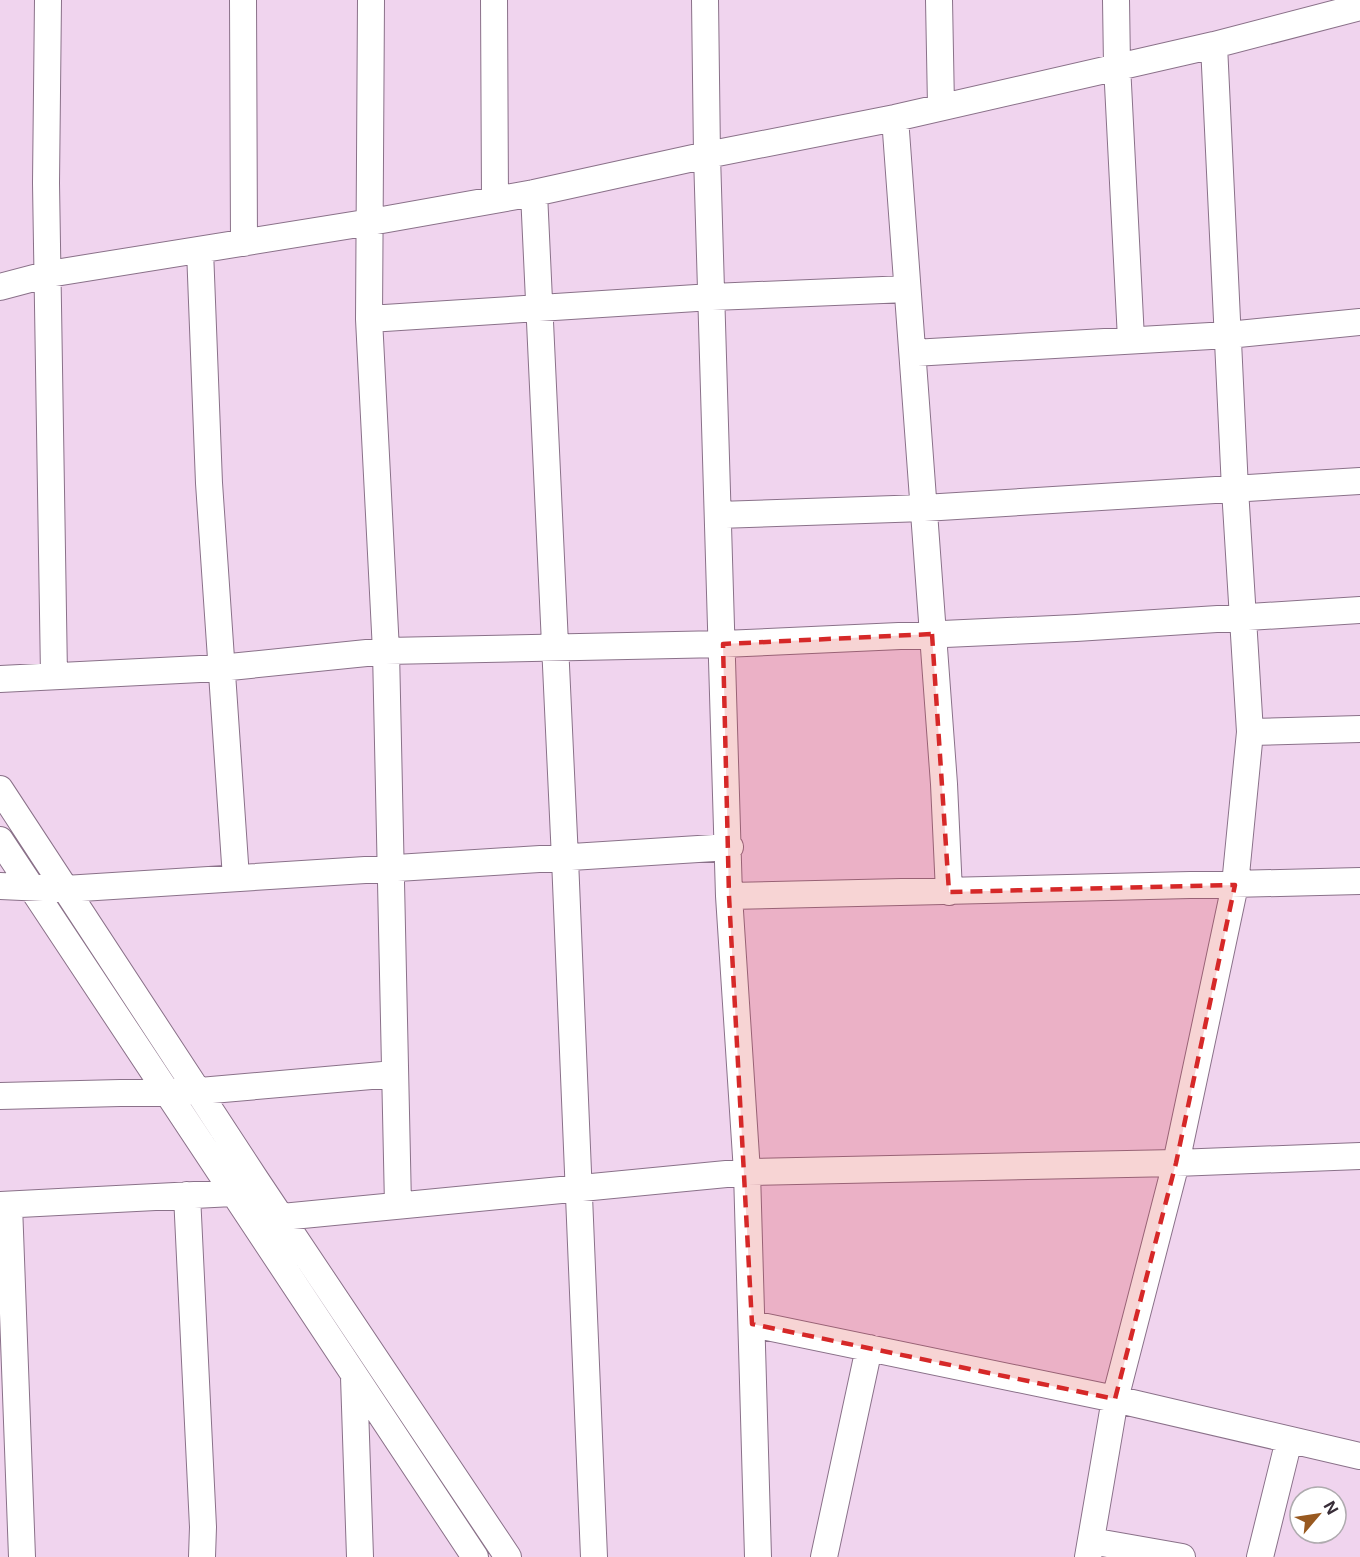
<svg xmlns="http://www.w3.org/2000/svg" width="1360" height="1557" font-family="Inter,sans-serif">
<style>
.lines{fill:none;stroke-linecap:round;stroke-linejoin:round}
.minor-casing{stroke:#8a7189;stroke-width:28}
.minor{stroke:#fff;stroke-width:26}
.marked{fill:#d62828;fill-opacity:0.2;stroke:#d62828;stroke-width:4.5;stroke-dasharray:12 8;stroke-linejoin:round}
</style>
<rect width="100%" height="100%" fill="#f0d4ee"/>
<g class="lines">
<defs>
<path id="minor" d="M48,0L46,183L54,675
M243,0L244,243
M371,0L369,319L386,651L398,1205
M494,0L495,199
M705,0L707,155L729,896L747,1172L758,1557
M939,0L941,106
M1116,0L1117,65L1131,339
M895,118L944,784L949,892
M534,193L565,859L594,1557
M200,250L209,483L236,878
M0,287L49,274L371,222L534,193L707,155L895,118L1214,45L1360,7
M369,319L712,297L907,289
M913,353L1228,335L1360,322
M718,515L924,508L1360,481
M0,679L220,668L386,651L723,644L1076,628L1360,610
M1250,732L1360,729
M0,789L256,1180L508,1557
M0,840L475,1557
M0,886L65,889L730,847
M729,896L1360,881
M0,1096L200,1091L394,1074
M187,1195L203,1527L202,1557
M0,1205L233,1193
M9,1205L22,1557
M282,1217L747,1172L1176,1163L1360,1156
M752,1324L1115,1399L1360,1456
M354,1377L360,1557
M1091,1541L1182,1557
M824,1557L869,1348
M1088,1557L1115,1399L1176,1163L1235,885L1250,732L1235,489L1214,45
M1260,1557L1289,1440"/>
</defs>
<use href="#minor" class="minor-casing"/>
<use href="#minor" class="minor"/>
</g>
<path class="marked" d="M932,634L949,892L1235,885L1176,1163L1115,1399L752,1324L729,896L723,644Z"/>
<g transform="translate(1318 1515) rotate(61)"><circle r="28" fill="#ffffff" stroke="#afabaf" stroke-width="1.5"/>
<path d="M0-4.5L10 22L0 15L-10 22Z" fill="#985920"/>
<text y="-9" font-size="16" font-weight="bold" text-anchor="middle" fill="#382d38">N</text>
</g>
</svg>
